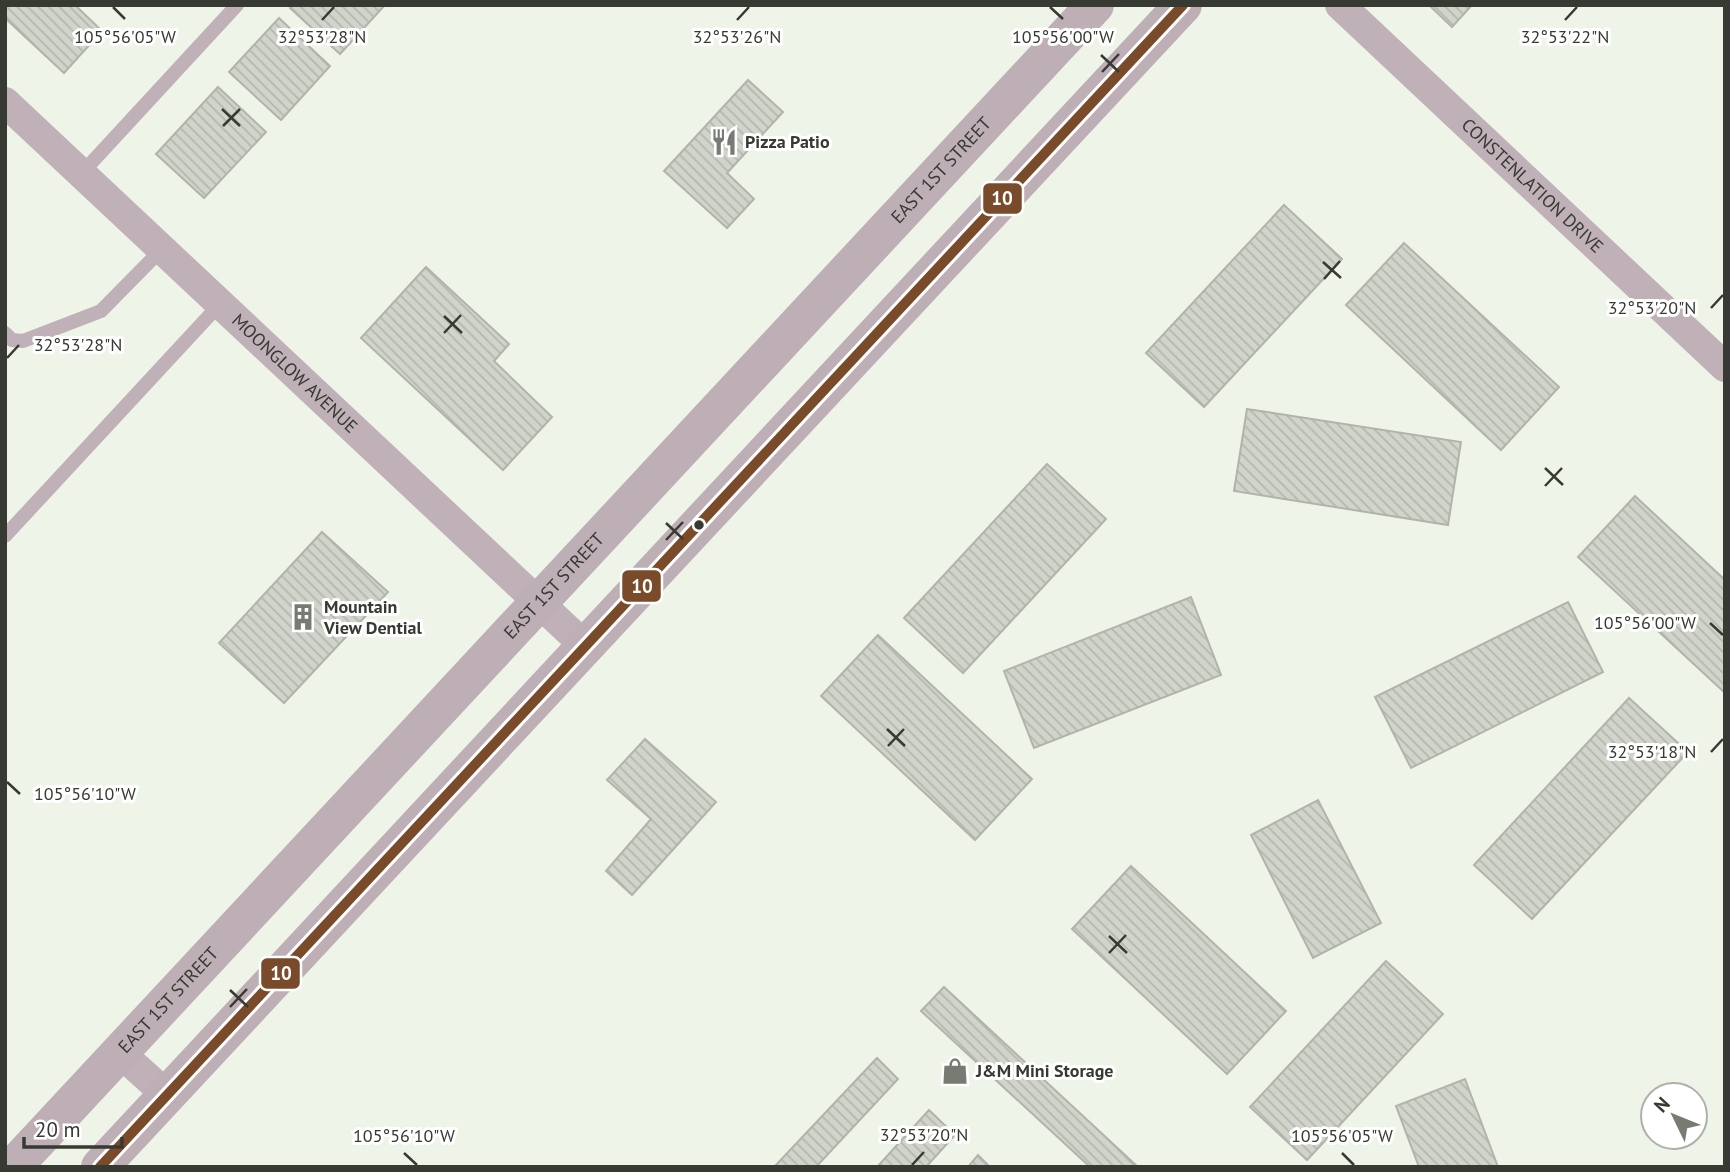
<svg xmlns="http://www.w3.org/2000/svg" width="1730" height="1172" font-family="'PT Sans',sans-serif">
<style>
.building{fill:url(#building-back-hatch);stroke:#b0b4ab;stroke-width:2}
.lines{fill:none;stroke-linecap:round;stroke-linejoin:round}
.service{stroke:#c0b0b8;stroke-width:14}
.minor{stroke:#c0b0b8;stroke-width:30}
.secondary{stroke:#beaeb5;stroke-width:38}
.bus-1-casing{stroke:#fff;stroke-width:16}
.bus-1{stroke:#7a4b2a;stroke-width:10}
.ticks{fill:none;stroke:#373a32;stroke-width:2.5}
.bus-dot{fill:#373a32;stroke:#fff;stroke-width:2.5}
.labels{text-anchor:middle;stroke-width:6;stroke-linejoin:round;paint-order:stroke}
.poi-label{font-size:18px;font-weight:bold;fill:#373a32;stroke:#fff;text-anchor:start}
.street-label{font-size:18px;fill:#373a32;stroke:#fff}
.ticks-label{font-size:18px;text-anchor:middle;fill:#373a32;stroke:#fff;stroke-width:6;stroke-linejoin:round;paint-order:stroke}
.line-badge{stroke:#fff;stroke-width:2.5}
.badge-label{font-size:19px;text-anchor:middle;font-weight:bold;fill:#fff}
</style>
<defs>
<pattern id="building-back-hatch" width="6" height="6" patternUnits="userSpaceOnUse" patternTransform="scale(1.75)"><rect width="6" height="6" fill="#d0d4cb"/><path d="M-1 5l2 2M0 0l6 6M5-1l2 2" fill="none" stroke="#b3b7af"/></pattern>
</defs>
<rect width="100%" height="100%" fill="#eff4e9"/>
<path class="building" d="M5,5H75L102,31L64,73L5,18Z
M293,5H385L340,54L290,8Z
M1429,5H1472L1452,27Z
M279,18L330,66L281,120L229,72Z
M748,80L783,112L727,173L754,199L727,228L664,171Z
M218,87L266,132L204,198L156,154Z
M1284,205L1342,259L1204,407L1146,353Z
M1404,243L1559,387L1501,450L1346,305Z
M426,267L509,344L494,361L552,417L503,470L361,338Z
M1247,409L1461,442L1448,525L1234,491Z
M1047,464L1106,519L963,673L904,618Z
M1635,496L1725,580V693L1578,557Z
M322,532L388,592L284,703L219,643Z
M1191,597L1221,675L1034,748L1004,671Z
M1568,602L1603,672L1411,768L1375,697Z
M878,635L1032,779L975,840L821,696Z
M1629,698L1688,752L1532,919L1474,865Z
M645,739L716,802L632,895L606,871L651,819L607,780Z
M1318,800L1381,923L1313,958L1251,835Z
M1131,866L1286,1011L1227,1074L1072,929Z
M1386,961L1443,1014L1307,1160L1250,1107Z
M944,987L1138,1167H1090L921,1011Z
M877,1058L898,1079L816,1167H774Z
M1465,1079L1498,1167H1419L1396,1106Z
M929,1110L955,1135L926,1167H877Z
M978,1155L990,1167H968Z"/>
<g class="lines">
<path class="service" d="M81,174L237,5
M5,333L12,340L23,341L101,311L162,249
M5,536L220,304"/>
<g class="minor">
<path id="s1" d="M1340,5L1725,367"/>
<path id="s2" d="M5,102L585,646"/>
<path d="M119,1052L167,1095"/>
</g>
<g class="secondary">
<path id="s3" d="M13,1167L1095,5"/>
<path d="M100,1167L1183,5"/>
</g>
<defs>
<path id="bus-1" d="M100,1167L1183,5"/>
</defs>
<use href="#bus-1" class="bus-1-casing"/>
<use href="#bus-1" class="bus-1"/>
</g>
<path class="ticks" d="M113,7L125,19M1050,7L1063,19M322,20L334,7M737,20L749,7M1565,20L1577,7M1101,55L1119,72M1102,72L1119,54M222,109L240,126M223,126L240,109M1323,262L1341,278M1324,279L1340,261M1711,308L1723,295M444,316L462,333M444,333L461,315M7,358L19,345M1545,468L1563,485M1545,486L1562,468M666,523L683,539M666,540L683,522M1710,623L1723,635M887,729L905,746M888,746L904,729M1711,752L1723,739M7,782L20,794M1109,936L1127,953M1109,953L1126,935M230,990L248,1007M230,1007L247,989M404,1153L417,1165M1342,1153L1354,1165M912,1165L924,1152"/>
<defs>
<symbol id="restaurant-bare" viewBox="-9 -9 18 18"><path d="M-5-6h1v4h1v-4h1v4h1v-4h1v5L-1.5 .5V6h-2V.5L-5-1ZM5-6V6H3V1.5H1.5Q1.5-4 5-6Z" fill="#777b72" stroke="#fff" stroke-width="2.5" paint-order="stroke"/></symbol>
<symbol id="building-bare" viewBox="-9 -9 18 18"><path d="M-4-6H4V6H1V3H-1V6H-4ZM-2.5-4.3h1.7v1.8h-1.7ZM.8-4.3h1.7v1.8H.8ZM-2.5-1h1.7V.8h-1.7ZM.8-1h1.7V.8H.8Z" fill="#777b72" stroke="#fff" stroke-width="2.5" paint-order="stroke"/></symbol>
<symbol id="shop-bare" viewBox="-9 -9 18 18"><path d="M-5-2.5h2.3a2.7 3.5 0 0 1 5.4 0H5L5.5 6h-11ZM-1.5-2.5h3a1.5 2.3 0 0 0-3 0Z" fill="#777b72" stroke="#fff" stroke-width="2.5" paint-order="stroke"/></symbol>
</defs>
<g fill-rule="evenodd">
<use href="#restaurant-bare" x="705" y="123" width="38" height="38"/>
<use href="#building-bare" x="284" y="598" width="38" height="38"/>
<use href="#shop-bare" x="936" y="1052" width="38" height="38"/>
</g>
<circle class="bus-dot" cx="699" cy="525" r="6"/>
<g class="labels">
<g class="poi-label">
<text x="745" y="148">Pizza Patio</text>
<text x="324" y="613">Mountain<tspan x="324" dy="21">View Dential</tspan></text>
<text x="976" y="1077">J&amp;M Mini Storage</text>
</g>
<g class="street-label">
<text dy="6" stroke="none"><textPath href="#s3" startOffset="1362">EAST 1ST STREET</textPath></text>
<text dy="6" stroke="none"><textPath href="#s1" startOffset="264">CONSTENLATION DRIVE</textPath></text>
<text dy="6" stroke="none"><textPath href="#s2" startOffset="397">MOONGLOW AVENUE</textPath></text>
<text dy="6" stroke="none"><textPath href="#s3" startOffset="794">EAST 1ST STREET</textPath></text>
<text dy="6" stroke="none"><textPath href="#s3" startOffset="228">EAST 1ST STREET</textPath></text>
</g>
</g>
<g class="ticks-label">
<text x="125" y="43">105°56'05"W</text>
<text x="1063" y="43">105°56'00"W</text>
<text x="322" y="43">32°53'28"N</text>
<text x="737" y="43">32°53'26"N</text>
<text x="1565" y="43">32°53'22"N</text>
<text x="1652" y="314">32°53'20"N</text>
<text x="78" y="351">32°53'28"N</text>
<text x="1645" y="629">105°56'00"W</text>
<text x="1652" y="758">32°53'18"N</text>
<text x="85" y="800">105°56'10"W</text>
<text x="924" y="1141">32°53'20"N</text>
<text x="404" y="1142">105°56'10"W</text>
<text x="1342" y="1142">105°56'05"W</text>
</g>
<g class="line-badge">
<rect x="982" y="182" width="41" height="33" rx="7" fill="#7a4b2a"/>
<rect x="621" y="569" width="41" height="34" rx="7" fill="#7a4b2a"/>
<rect x="260" y="957" width="41" height="33" rx="7" fill="#7a4b2a"/>
</g>
<g class="badge-label">
<text x="1002" y="205">10</text>
<text x="642" y="593">10</text>
<text x="281" y="980">10</text>
</g>
<rect width="1730" height="1172" fill="none" stroke="#373a32" stroke-width="14"/>
<g transform="translate(1674 1116) rotate(313)"><circle r="33" fill="#ffffff" stroke="#afb0ad" stroke-width="2"/>
<path d="M0-5L12 26L0 18L-12 26Z" fill="#777b72"/>
<text y="-10" font-size="19" font-weight="bold" text-anchor="middle" fill="#373a32">N</text>
</g>
<path d="M24 1137v10h98v-10" fill="none" stroke="#373a32" stroke-width="3.5"/>
<text x="35" y="1137" font-size="21" fill="#373a32" stroke="#ffffff" stroke-width="5" paint-order="stroke">20 m</text>
</svg>
